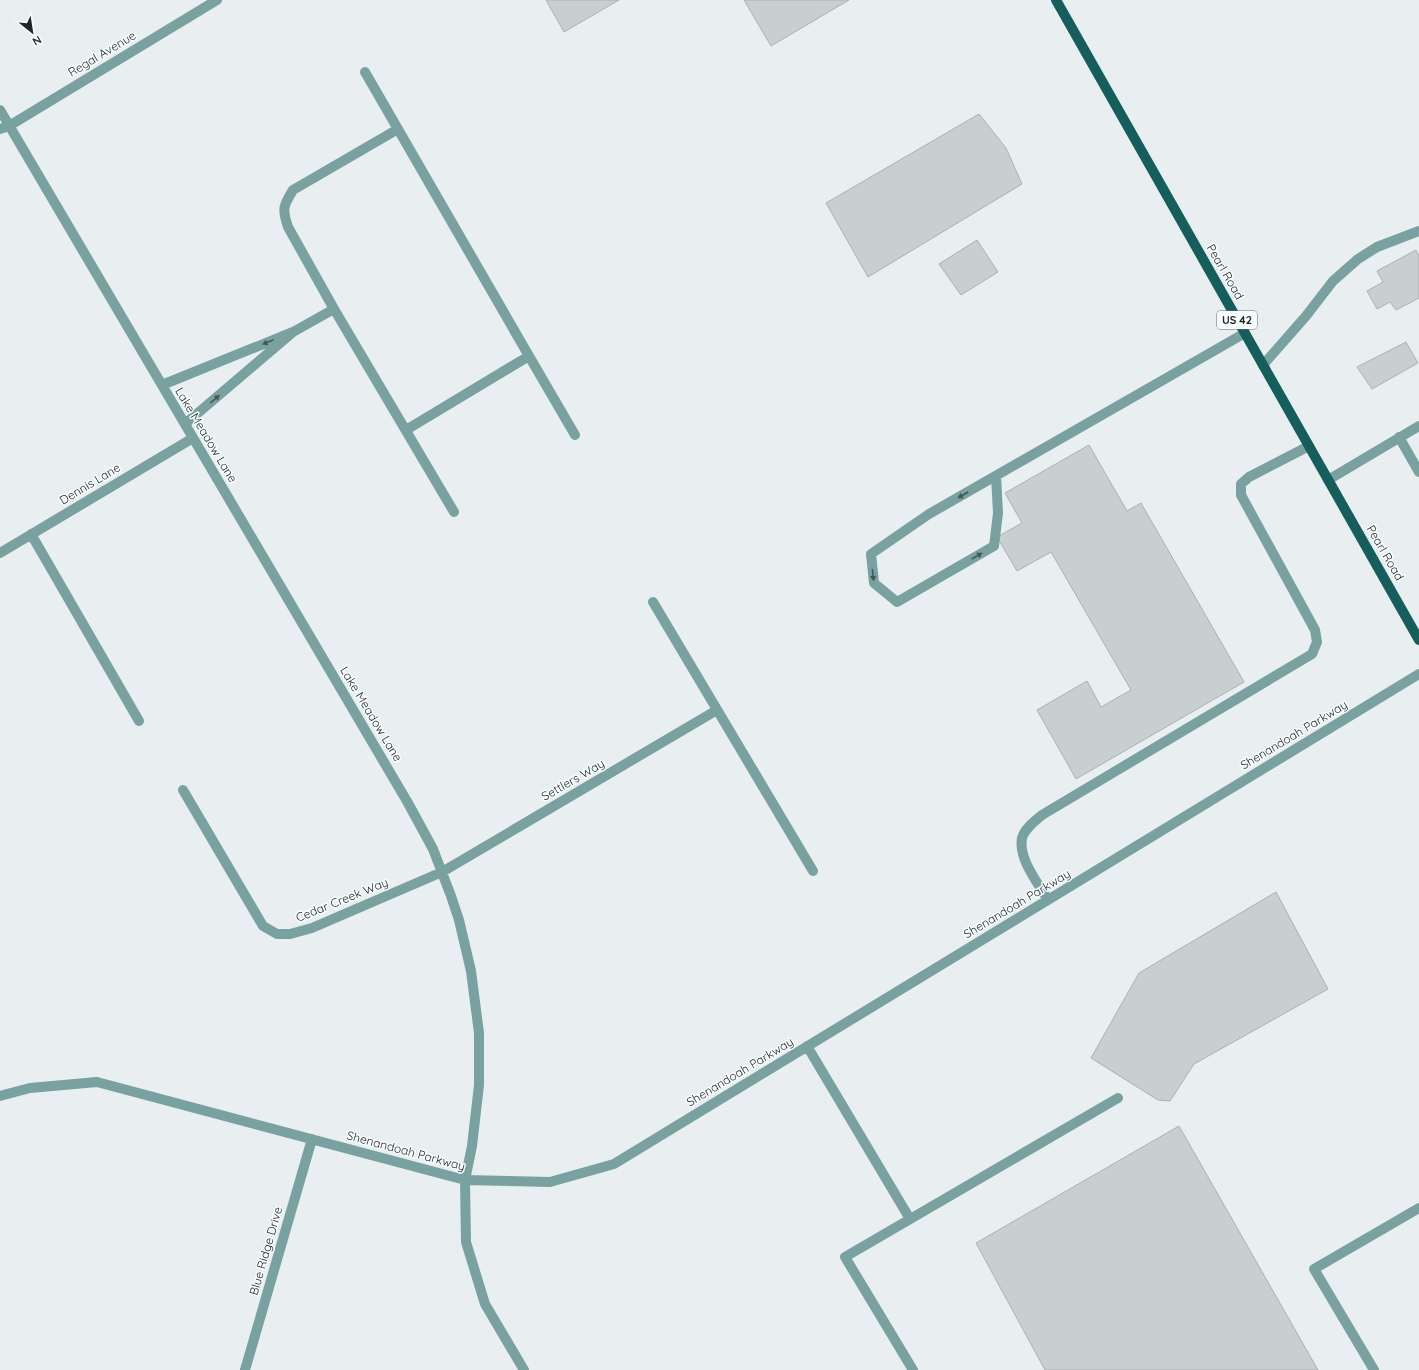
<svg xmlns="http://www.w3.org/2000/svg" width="1419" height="1370" font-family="Quicksand,sans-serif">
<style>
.building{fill:#c9ced1;stroke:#abb0b3}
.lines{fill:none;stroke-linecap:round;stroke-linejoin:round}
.minor{stroke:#78a19f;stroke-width:10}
.major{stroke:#155e5c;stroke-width:10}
.oneway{fill:#455756}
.labels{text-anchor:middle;stroke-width:3;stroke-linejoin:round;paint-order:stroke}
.shield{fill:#f7fdfe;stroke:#636667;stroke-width:1}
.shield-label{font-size:11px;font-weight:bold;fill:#232626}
.street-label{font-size:12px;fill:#232626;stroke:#f7fdfe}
</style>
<rect width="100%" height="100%" fill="#e9eff1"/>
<path class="building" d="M546,0H619L564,32Z
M744,0H849L771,46Z
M979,114L1006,148L1022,184L868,277L826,203Z
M977,240L998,272L961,295L939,264Z
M1416,250L1419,256V298L1396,310L1390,302L1377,309L1367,291L1383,282L1377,271Z
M1406,342L1418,363L1372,389L1357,367Z
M1089,445L1127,511L1141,503L1244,682L1076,779L1037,710L1087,681L1101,707L1131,690L1051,552L1017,571L997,537L1022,523L1005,493Z
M1276,892L1328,989L1194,1064L1170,1101L1158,1100L1091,1058L1139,973Z
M1179,1126L1318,1370H1045L976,1243Z"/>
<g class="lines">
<path class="minor" d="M365,72L529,356L406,430
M0,110L408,803L433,849L451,896L459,920L471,971L479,1033V1085L472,1146L465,1180L466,1242L485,1304L524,1370
M0,129L9,126L217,0
M334,309L288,227C282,209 283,206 293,190L398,129
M293,332L334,309L454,512
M529,356L575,435
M1263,365L1306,316L1333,281L1358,259L1377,247L1419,231
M162,385L293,332L185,424
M1399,437L1419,472
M996,476L998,513L994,546L897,602L874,583L871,554L929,514L1245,333
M1328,480L1419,426
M31,534L139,721
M0,553L193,438
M653,602L813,871
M183,790L263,926L277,934H290L312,928L442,872L717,710
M1048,900C1038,883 1018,859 1022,838C1025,828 1035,821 1042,815L1312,654L1317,642L1315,630L1241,495V484L1249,477L1309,446
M807,1046L910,1219
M0,1096L30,1088L97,1082L465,1180L550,1182L614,1164L1419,674
M245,1370L312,1139
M913,1370L845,1257L1118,1098
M1374,1370L1314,1269L1419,1208"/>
<path class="major" d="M1056,0L1419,640"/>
</g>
<defs><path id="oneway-solid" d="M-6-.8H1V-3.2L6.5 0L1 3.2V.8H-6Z"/></defs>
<g class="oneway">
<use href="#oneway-solid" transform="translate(268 342) rotate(158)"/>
<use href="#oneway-solid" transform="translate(215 399) rotate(-40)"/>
<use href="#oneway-solid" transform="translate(963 495) rotate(150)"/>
<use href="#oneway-solid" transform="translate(977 556) rotate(-30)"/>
<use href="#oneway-solid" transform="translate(873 575) rotate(84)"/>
</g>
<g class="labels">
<rect class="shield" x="1217" y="311" width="40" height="18" rx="3"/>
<g class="shield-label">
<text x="1237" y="324">US 42</text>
</g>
<g class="street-label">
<text transform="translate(102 54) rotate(-31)" y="4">Regal Avenue</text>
<text transform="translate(1225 272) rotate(60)" y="4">Pearl Road</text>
<text transform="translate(206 435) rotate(59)" y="4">Lake Meadow Lane</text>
<text transform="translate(90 484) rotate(-31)" y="4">Dennis Lane</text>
<text transform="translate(1385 553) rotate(60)" y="4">Pearl Road</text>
<text transform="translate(371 714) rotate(59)" y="4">Lake Meadow Lane</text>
<text transform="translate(1294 735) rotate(-31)" y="4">Shenandoah Parkway</text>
<text transform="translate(573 780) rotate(-30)" y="4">Settlers Way</text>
<text transform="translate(342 900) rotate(-22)" y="4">Cedar Creek Way</text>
<text transform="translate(1017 904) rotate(-31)" y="4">Shenandoah Parkway</text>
<text transform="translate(740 1072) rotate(-31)" y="4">Shenandoah Parkway</text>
<text transform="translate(406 1151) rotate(15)" y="4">Shenandoah Parkway</text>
<text transform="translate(266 1251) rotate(-74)" y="4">Blue Ridge Drive</text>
</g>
</g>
<g transform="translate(32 32) rotate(150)" stroke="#f7fdfe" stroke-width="3" paint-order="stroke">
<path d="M0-3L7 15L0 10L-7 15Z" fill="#232626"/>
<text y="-6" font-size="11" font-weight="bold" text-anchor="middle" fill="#232626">N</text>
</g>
</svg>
